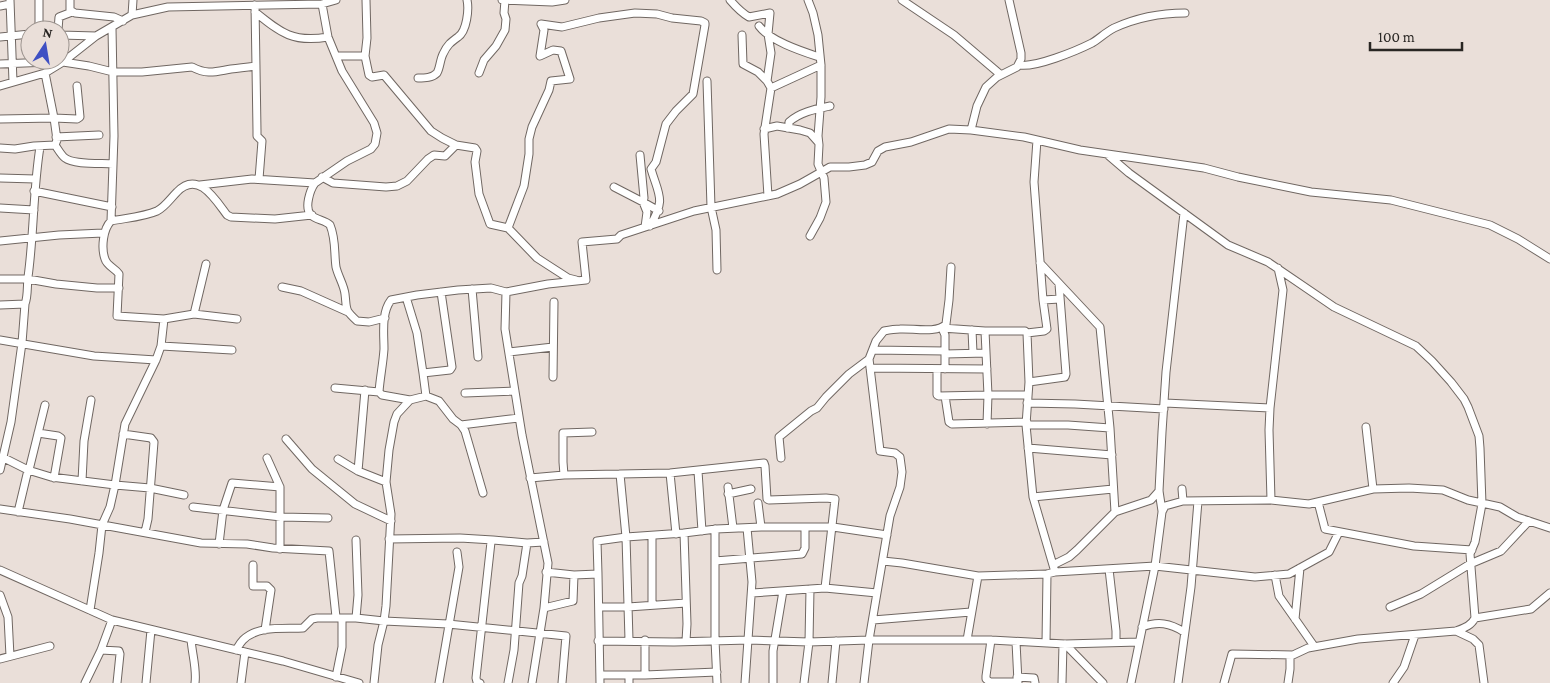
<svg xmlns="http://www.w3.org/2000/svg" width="1550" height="683" font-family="'Crimson Pro',serif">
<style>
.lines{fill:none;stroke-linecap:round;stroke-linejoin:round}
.street-casing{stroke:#706762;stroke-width:9}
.street{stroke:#fff;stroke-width:7}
</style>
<rect width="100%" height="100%" fill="#eadfd9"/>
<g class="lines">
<defs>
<path id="street" d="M10,0L13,82
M39,0V30
M70,0V10L75,13L114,17L123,21
M502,0L552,2L565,0
M730,0C736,7 742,13 749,17L770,13L768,34L771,53L767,81
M808,0L813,13L818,35L821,65V97L818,136L819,145L818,164L824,178L826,202L820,218L810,236
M902,0L954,35L1001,75
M322,4L328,37L342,71L374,123L377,133L375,144L371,149L347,161L315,183C310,190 304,208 311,215C316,220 325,220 330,225C336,239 334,253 336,267C338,276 344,285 345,294C347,310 344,309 357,321L369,322L385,318
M255,5L257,131V136L262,141L259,179
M0,6L10,4
M255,12C281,33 293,43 328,37
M132,15L133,0
M759,26C770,41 801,51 819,57
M58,30L59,17L72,12
M60,35L96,36
M742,35L743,64L758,72L767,81L771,88L764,134L768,196
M0,37L30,34
M336,56H365L369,75L372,77L384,75L431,131L442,138L456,145L475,148L477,151L475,162L479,194L490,224L508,228L537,258L568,278L576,280
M365,56L367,38L366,0
M63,62L89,66L113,72H142L192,67C208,75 214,72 231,69C240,68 248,67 256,66
M0,64L49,62L50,60
M1019,65C1035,68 1076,51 1092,43C1099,39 1106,32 1114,28C1138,17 1159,13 1185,13
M479,73L484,60L496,46L505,30L506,19L504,13L505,0
M418,78C425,78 432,78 437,73C440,68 440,60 443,54C447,45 451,42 458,37C467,31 469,9 467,0
M707,81L711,207L716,230L717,270
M0,86L45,73L63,62L96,36L132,15L168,7L322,4L336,0
M771,88L821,65
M0,119L54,118L45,73
M787,128L789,125V122C800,112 816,109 830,106
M764,129L777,126L800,130L810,133L818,142
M971,130L977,106L986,87L997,77L1017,67L1021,59V53L1009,0
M56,137L99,135
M55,145C58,149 61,155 65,158C74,165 102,163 113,164
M0,148L15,149L34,146L55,145L57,140L54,118L77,119L80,117L77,86
M640,155L644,198L643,202L647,212L645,227
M1108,155L1129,173L1228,245L1268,262L1334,307L1416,346L1432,361L1451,382L1464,399L1468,407L1479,436L1480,448L1482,504L1475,542L1470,554L1475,618C1471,626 1464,628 1456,631L1358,639L1308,648L1293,655L1232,654L1224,683
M322,177L333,183L386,187L397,186L407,181L428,159L434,155L445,156L456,145
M0,178L35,179
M200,185L252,179L315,183
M614,187L643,202L659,211
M34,191L112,207
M0,208L34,210
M111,221L114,136L112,28
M508,228L524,186L529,154V139L532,127L549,90L551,81L570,79L561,51L553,50L540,56L544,30L541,24L562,27L599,18L635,13L657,14L672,18L701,21L705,23V25L693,94L676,111L666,124L656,162L651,169C659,196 666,199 650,226
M0,241L59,235L103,233
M1040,263L1100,327L1110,428L1115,512
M0,279H28L56,284L97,288H119
M282,287L301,291L348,312
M472,289L478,357
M506,292L505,329L522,435L548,563L544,608L532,683
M406,297L417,333L423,373L450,370L452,367L441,292
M1043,300L1060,299
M0,305L25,304C28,297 27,286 28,277C34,234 33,190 40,147
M194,314L237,319
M164,319L194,314L206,264
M972,330L973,353
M985,331L988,395L987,424
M1027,333L1044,331L1047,329L1043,300L1034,182L1037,140
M0,340L94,356L156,360
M161,346L232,350
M873,350L945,351
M509,352L553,347
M945,354L986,353
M870,368L987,369
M937,369V395L939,396L988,395H1028
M945,369V335L942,328L985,331H1025L1027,333L1029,382L1026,425L1033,497L1055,572
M423,373L426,396L439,401L453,419L461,425L465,431L483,493
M553,377L554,302
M1029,382L1065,377L1066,374L1059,284
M335,388L379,392
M465,393L515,391
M945,396L949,422L952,424L1027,422
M410,400L382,395L379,392C380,378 383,364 384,349C384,334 381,313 391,300L417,295L458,290L491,288L506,292L548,284L586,280L582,242L617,239L621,235L694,211L777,194L800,184L830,167H849L865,165L872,162L878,151L885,147L911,142L949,129L971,130L1024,137L1080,150L1204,168L1238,177L1311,192L1391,200L1490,225L1518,239L1550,259
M1027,403L1075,404L1164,409
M1165,403L1270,408
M461,425L519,418
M1026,425H1068L1110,428
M1366,427L1373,489
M38,433L58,436L61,438L54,478
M123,434L151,438L154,442L148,519L145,532
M286,439L312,469L355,504L391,521
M1028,448L1112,455
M4,458L28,470L51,477L115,485L125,424L156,360L161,346L164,319L117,316L119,274C115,268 107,266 105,259C101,248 103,229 111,221C126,218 143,217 157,211C165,207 170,199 177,192C198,170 215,199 227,215L231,217L275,219L312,215
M267,458L280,487V549
M781,458L779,437L811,411L817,408L826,397L849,374L869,359L876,341L884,331C889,330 895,329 900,329C912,328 937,334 946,324L949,300L951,267
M338,459L358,471L386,482
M0,470L11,422L22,343L25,304
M29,470L45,405
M358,471L365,390
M698,471L702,531
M670,473L676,534
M564,475L563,462V433L592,432
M530,478L564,475L620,474
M82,481L84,441L91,400
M728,487L733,528
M1182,489L1183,501
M728,494L751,489
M1033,497L1113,489
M1271,500L1269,430L1270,408L1283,290L1278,268
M1318,502L1325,529L1414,546L1472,550
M193,507L281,517L328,518
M0,509L70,519L201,543L247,544L273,548L329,551L336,617
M1162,511L1159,491L1162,432L1166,372L1184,213
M18,512L28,470
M761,527H833L887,535
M715,529V640L717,683
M684,533L716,529L761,527L758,503
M389,539L460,538L493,540
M219,544L223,510L232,483L280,487
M715,561L802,554L805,548V528
M883,561L902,563L978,576L1047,574L1055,572L1155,566L1255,577L1289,574L1329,552L1339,532
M253,565V586H267L271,590L265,630
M1053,565L1069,557L1077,550L1115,512L1151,500L1159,491
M1109,569L1116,631V642
M0,570L112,620L283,661L359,683
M546,572L574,575L598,574L597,541L626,537L620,474L670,473L764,463L765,466L767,499L769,500L826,498L835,499L825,588
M598,574L600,683
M1275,575L1279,596L1314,646
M752,593L825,588L877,593
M0,595L8,617L10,656
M652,605V536
M599,607H628L686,603
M1390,607L1421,594L1470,564L1501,551L1529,521
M544,608L573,601L574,575
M90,610L99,553L102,525L110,507L115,485L150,488L184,495
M356,618L358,595L356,540
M1475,618L1531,609L1550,593
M1295,619L1300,568
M873,620L971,612
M1142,627C1158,621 1170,623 1184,632
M1456,631L1473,639L1479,645L1484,683
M191,639C192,654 197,669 195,683
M629,640L626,537L684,533L687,624L686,641
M645,640V675L717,672
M967,640L978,576
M991,640L986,676V679L990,682H1018L1016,642
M598,641L674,642L749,640L809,642L869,640H991L1065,644L1139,642
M1046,643L1047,574
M1065,644L1103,683
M101,650L119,651L120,654L117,683
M236,650C238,647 240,643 243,640C258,625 284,629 303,628L312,619L317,618H356L384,621L448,624L566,636L562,683
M0,659L50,646
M600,675H645
M336,677L342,647V618
M1017,677L1034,678L1035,683
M85,683L101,650L112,620
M146,683L151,630
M241,683L245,652
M374,683L378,645L384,621L386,606L391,514L386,482L389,450L394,422L397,414L410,400L426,396
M439,683L459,567L457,552
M480,683L477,682L476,678L491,542L493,540L527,543
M508,683L514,650L519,583L522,576L527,543L544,542
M629,683V675
M745,683L752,582L747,528
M773,683V651L783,591
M804,683L809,642L810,589
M832,683L836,641
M864,683L869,640L890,516L900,487L902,472L900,457L895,453L880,451L869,359
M1062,683L1063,644
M1131,683L1155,566L1162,512L1165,506L1183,501L1271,500L1309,504L1373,489L1409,488L1443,490L1468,500L1500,507L1517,517L1550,528
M1178,683L1191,587L1198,501
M1288,683L1290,669V655
M1393,683L1404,667L1415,635"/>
</defs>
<use href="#street" class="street-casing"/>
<use href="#street" class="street"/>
</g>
<g transform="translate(45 45) rotate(12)"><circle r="24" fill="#eadfd9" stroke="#9d9590"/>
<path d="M0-4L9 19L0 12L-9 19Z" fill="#3f50c3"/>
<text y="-8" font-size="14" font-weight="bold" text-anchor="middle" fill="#292623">N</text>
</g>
<path d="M1370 42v8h92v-8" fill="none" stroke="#292623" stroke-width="2.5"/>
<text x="1378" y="42" font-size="15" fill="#292623" stroke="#eadfd9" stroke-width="4" paint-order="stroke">100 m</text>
</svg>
